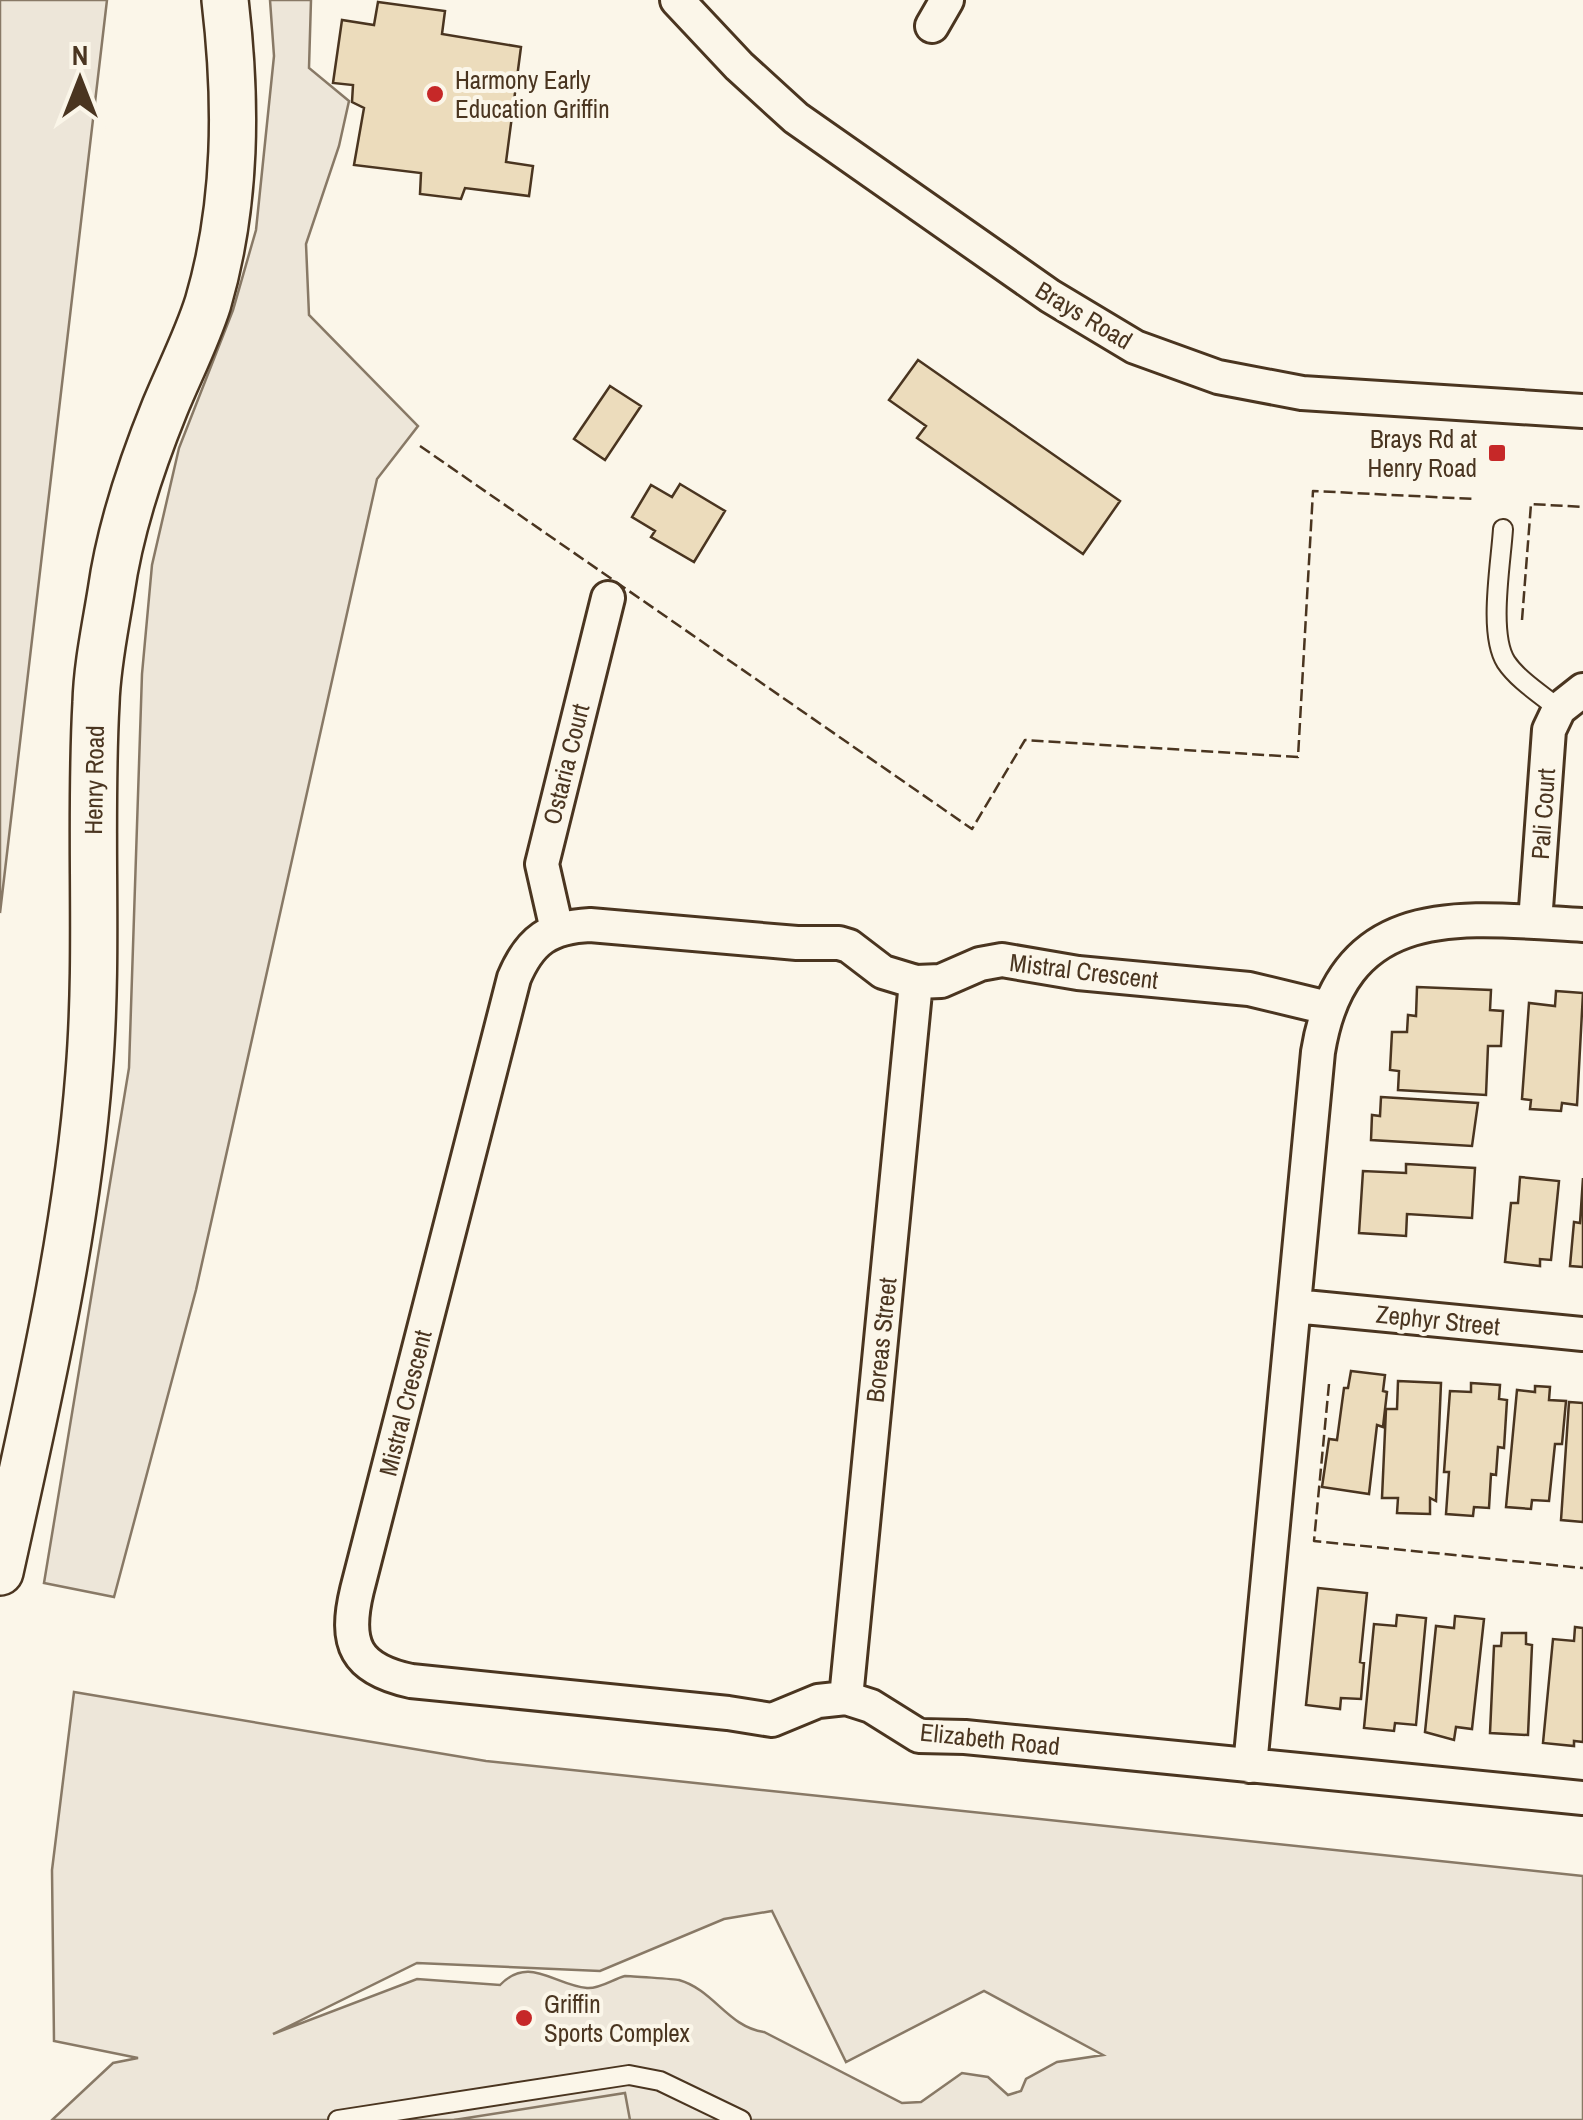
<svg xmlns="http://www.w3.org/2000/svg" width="1583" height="2120" font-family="'Archivo Narrow',sans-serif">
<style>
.green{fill:#ede6d9;stroke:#887966;stroke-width:2.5;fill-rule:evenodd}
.parking{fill:#ede7d9;stroke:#887966;stroke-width:2.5}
.building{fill:#ecdcbc;stroke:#4a3520;stroke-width:2.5}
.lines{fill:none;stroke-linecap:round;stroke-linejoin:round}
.service-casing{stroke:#4a3520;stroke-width:22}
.minor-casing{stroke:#4a3520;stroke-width:38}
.secondary-casing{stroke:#4a3520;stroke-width:50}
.service{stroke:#fbf6e9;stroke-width:18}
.minor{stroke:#fbf6e9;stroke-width:32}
.secondary{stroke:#fbf6e9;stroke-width:45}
.fence{stroke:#4a3520;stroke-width:2.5;stroke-dasharray:12 5;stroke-linecap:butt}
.poi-dot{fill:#c62828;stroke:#fbf6e9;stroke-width:4}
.labels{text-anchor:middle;stroke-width:8;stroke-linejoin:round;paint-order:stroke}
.poi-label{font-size:25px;fill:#4a3520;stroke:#fbf6e9;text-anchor:start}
.street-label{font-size:25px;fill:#4a3520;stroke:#fbf6e9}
</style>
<rect width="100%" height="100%" fill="#fbf6e9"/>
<path class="green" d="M0,0H107L0,913Z
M270,0H311L309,68L349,101L339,146L306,244L309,315L418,426L377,479L196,1290L114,1597L44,1583L129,1068L142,674L152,565L179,448L233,310L256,230L274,56Z
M74,1692L486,1761L1583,1876V2120H52L113,2063L138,2058L54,2041L52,1870ZM772,1911L846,2062L984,1991L1103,2055L1057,2062L1026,2079L1021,2091L1008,2095L988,2077L962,2073L921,2102L902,2103L764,2032C728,2027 714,1990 679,1980C674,1979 629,1976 625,1976C613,1979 600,1989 587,1988C554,1985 529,1955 500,1985L417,1979L273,2034L417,1963L600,1971L724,1919Z"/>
<path class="parking" d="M625,2093L630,2120H454Z"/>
<path class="building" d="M378,2L445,11L442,34L521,47L506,162L533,166L529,196L465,188L461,199L420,194L421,173L354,165L364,108L352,102L353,85L333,83L342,20L374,25Z
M918,360L1120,501L1083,554L917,438L926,426L889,400Z
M610,386L641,406L605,460L574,439Z
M680,484L725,511L694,562L651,537L655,531L632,517L651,485L672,497Z
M1417,987L1491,990L1490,1010L1503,1011L1501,1046H1488L1486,1095L1398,1090L1399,1071L1390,1070L1392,1032H1407L1408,1015L1416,1016Z
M1556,991L1583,993L1577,1105L1562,1103L1561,1111L1530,1109L1531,1100L1522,1099L1529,1003L1555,1006Z
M1381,1097L1478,1103L1472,1146L1371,1140L1372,1115L1380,1116Z
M1406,1164L1475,1168L1472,1218L1407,1214L1406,1236L1359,1233L1363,1171L1406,1173Z
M1520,1177L1559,1181L1551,1260L1540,1259V1266L1505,1262L1511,1203H1518Z
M1583,1178V1267L1570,1266L1574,1222L1580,1223Z
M1351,1371L1385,1375L1383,1391L1387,1392L1383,1427L1377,1425L1369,1494L1322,1487L1329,1439L1337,1440L1344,1388H1348Z
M1398,1381L1441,1383L1436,1501L1430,1498V1514L1397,1513L1398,1498H1382L1386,1409H1397Z
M1471,1383L1500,1385L1499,1399L1507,1400L1504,1448L1498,1447L1496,1475L1491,1474L1489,1508L1474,1507L1473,1516L1446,1514L1449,1472H1444L1450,1391L1471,1392Z
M1535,1386L1550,1387L1549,1400L1566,1401L1562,1444H1555L1549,1501L1532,1500L1531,1509L1506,1507L1517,1390L1535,1392Z
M1569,1402L1583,1403V1522L1561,1520Z
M1318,1588L1367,1593L1360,1662L1364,1663L1361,1699L1341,1698L1340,1709L1306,1705Z
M1397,1615L1426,1618L1416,1725L1395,1723L1394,1731L1364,1728L1374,1624L1396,1626Z
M1455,1616L1484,1619L1472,1729L1456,1727L1454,1740L1425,1732L1436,1626L1454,1628Z
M1575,1627L1583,1628V1742L1574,1741V1746L1543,1743L1553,1639L1574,1641Z
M1502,1633H1526V1644L1532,1645L1528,1735L1490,1733L1494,1646H1501Z"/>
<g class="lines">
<defs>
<path id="service" d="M1503,529C1501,563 1488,634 1506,662C1518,680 1542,695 1559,709
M338,2120L629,2075L660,2081L741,2120"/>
<path id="minor" d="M677,0L739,66L796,118L1050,296L1135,347L1218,377L1302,393L1583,411
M932,26L947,0
M1535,922L1549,730L1559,709L1583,690
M557,930L542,864L608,598
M1328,1008L1249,989L1078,973L1002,960L980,964L941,981L916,982L883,972L849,946L839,943H797L590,925C549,927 530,940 514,978L357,1590C344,1644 355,1669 411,1681L728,1713L772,1720L818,1701L846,1698L871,1706L919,1736L965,1737L1583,1798
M1294,1306L1583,1334
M846,1698L916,982
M1250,1766L1318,1052C1343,898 1463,918 1583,925"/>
<path id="secondary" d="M0,1572C36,1408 76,1241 89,1073C99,950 89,827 96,703C97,666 105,629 111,592C120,528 141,466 165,407C179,373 197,338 208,303C237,204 237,101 225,0"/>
</defs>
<use href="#service" class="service-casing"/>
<use href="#minor" class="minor-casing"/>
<use href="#secondary" class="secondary-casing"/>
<use href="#service" class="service"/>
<use href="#minor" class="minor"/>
<use href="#secondary" class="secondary"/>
<path class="fence" d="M420,446L972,829L1025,740L1298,757L1313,491L1475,499
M1522,620L1531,504L1583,507
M1329,1384L1314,1541L1583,1568"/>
</g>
<g class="poi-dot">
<circle cx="435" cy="94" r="10"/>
<rect x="1487" y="443" width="20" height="20" rx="5"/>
<circle cx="524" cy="2018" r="10"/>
</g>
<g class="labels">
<g class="poi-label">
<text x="455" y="89">Harmony Early<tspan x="455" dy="29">Education Griffin</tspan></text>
<text x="1477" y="448" text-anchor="end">Brays Rd at<tspan x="1477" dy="29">Henry Road</tspan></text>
<text x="544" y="2013">Griffin<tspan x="544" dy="29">Sports Complex</tspan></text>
</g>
<g class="street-label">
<text transform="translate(1084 315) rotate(31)" y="9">Brays Road</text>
<text transform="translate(566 764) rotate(-76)" y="9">Ostaria Court</text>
<text transform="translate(94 780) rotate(-89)" y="9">Henry Road</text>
<text transform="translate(1543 814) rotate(-86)" y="9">Pali Court</text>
<text transform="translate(1084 971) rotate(7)" y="9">Mistral Crescent</text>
<text transform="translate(1438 1320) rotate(6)" y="9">Zephyr Street</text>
<text transform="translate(881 1340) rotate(-84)" y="9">Boreas Street</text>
<text transform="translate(405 1403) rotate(-76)" y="9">Mistral Crescent</text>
<text transform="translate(990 1739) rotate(6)" y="9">Elizabeth Road</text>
</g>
</g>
<g transform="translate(80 80)" stroke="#fbf6e9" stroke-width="8" paint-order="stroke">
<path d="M0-8L18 38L0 25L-18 38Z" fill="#4a3520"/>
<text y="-15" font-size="28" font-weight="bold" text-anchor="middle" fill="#4a3520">N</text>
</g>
</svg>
